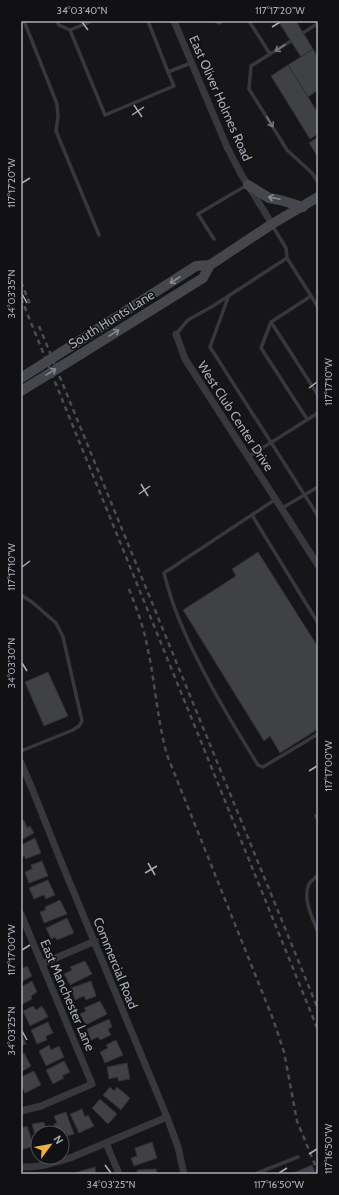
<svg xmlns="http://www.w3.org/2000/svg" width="339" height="1195" font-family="Cabin,sans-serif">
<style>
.building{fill:#404145;stroke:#303034}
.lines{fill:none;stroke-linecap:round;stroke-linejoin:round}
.service{stroke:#37383d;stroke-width:3.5}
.minor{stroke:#37383d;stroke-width:7}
.secondary{stroke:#45474d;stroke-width:10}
.rail{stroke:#4a4c52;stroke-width:2.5;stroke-dasharray:5 4;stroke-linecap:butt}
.secondary-bridge{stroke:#45474d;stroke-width:10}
.oneway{stroke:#757881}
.oneway2{stroke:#858993}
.ticks{fill:none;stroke:#a8adb8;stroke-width:1.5}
.labels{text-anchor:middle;stroke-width:3;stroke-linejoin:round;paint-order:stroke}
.street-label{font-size:13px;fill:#a8adb8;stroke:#111113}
.neatline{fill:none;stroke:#a8adb8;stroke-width:1.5}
.ticks-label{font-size:10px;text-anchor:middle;fill:#a8adb8}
</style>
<rect width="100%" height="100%" fill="#161618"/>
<path class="building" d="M278,21H296L313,49L301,57Z
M313,49L318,57V90L308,97L288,65Z
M288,65L318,113V134L310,139L271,76Z
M318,137V157L309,143Z
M258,552L318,647V713L316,714L318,717V729L280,753L270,736L264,741L183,610L236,576L232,569Z
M48,672L68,716L44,726L25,682Z
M24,820L27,828L30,826L34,833L21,840V822Z
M35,838L41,853L26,859L24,856L21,858V845Z
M42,861L48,876L29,883L25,872L32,869L31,865Z
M48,880L55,895L46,899L44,895L34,899L29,888Z
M60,900L67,914L44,923L40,912L46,910L45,907Z
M67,918L74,933L57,940L55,937L51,939L46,928Z
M85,961L92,974L70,985L64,974L72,970L70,967Z
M27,966L32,976L21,982V969Z
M32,981L37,992L31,996L32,999L21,1005V987Z
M91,981L96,996L86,1000L84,996L75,1000L71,988Z
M100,1001L107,1014L86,1025L80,1014L86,1011L84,1008Z
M33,1006L36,1010L42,1006L48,1017L30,1026L23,1011Z
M109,1019L112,1027L108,1029L111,1035L100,1040L98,1037L91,1040L87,1029Z
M48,1022L53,1033L46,1036L47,1040L37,1044L31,1030Z
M21,1033L26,1044L21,1046Z
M116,1040L123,1055L105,1063L100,1052L108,1048L106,1045Z
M49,1045L51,1050L59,1046L64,1057L46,1066L39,1051Z
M24,1053L31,1066L21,1072V1054Z
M64,1061L70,1072L62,1076L64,1078L53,1084L46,1070Z
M127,1063L130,1079L118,1081V1077L109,1079L107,1067Z
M34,1071L41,1085L25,1093L23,1089L21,1090V1077Z
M110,1087L114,1091L117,1087L130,1098L121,1110L103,1095Z
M100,1099L117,1114L108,1124L92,1108Z
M82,1109L85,1117L88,1115L94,1126L79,1133L70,1114Z
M66,1112L74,1134L67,1136L66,1133L62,1134V1133H57L54,1124L57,1123L54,1116Z
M44,1122L46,1130L50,1129L51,1133H38V1147L32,1124Z
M27,1126L34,1146L21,1150V1128Z
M152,1142L157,1158L134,1166L131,1158L137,1156L135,1148Z
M312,1165L316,1174H291Z
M95,1167L96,1174H75L74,1173Z
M156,1169L157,1174H137V1170Z"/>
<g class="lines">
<path class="service" d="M24,21L57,104L58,117L56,131L99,235
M57,21L59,25L70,30L92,21
M148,21L168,72
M216,21L219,23L222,21
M249,21L270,54L251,66L249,89L287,150L312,173L318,182
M70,30L105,115L174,86L168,72L191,63
M303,33L317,24L318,26
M270,54L291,41
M272,225L286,248L287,258L318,307
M214,239L198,214L247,185
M229,295L210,347L318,516
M271,322L311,296
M176,334L188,320L213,306L287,258
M307,419L261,348L271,322L318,395
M248,457L318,413
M276,499L164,573C174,615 194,654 214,691C228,716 243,741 258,765L263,767L318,734
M282,508L318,487
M252,515L318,623
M21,595L32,602L56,623L63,637L82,721L79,726L73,730L21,751
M318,815L316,816L318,820
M318,875C315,878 311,881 309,884C302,899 313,919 318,932
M255,1174L298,1157"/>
<path class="minor" d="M174,21L227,147L241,174L272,224
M176,334L185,359L318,565
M21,763L31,786L62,864L167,1117L178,1147L184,1174
M21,914L92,1084L41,1106L21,1111
M42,964L95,941
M106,1143L119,1174
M21,1167C38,1168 54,1163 70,1158L167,1117"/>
<path class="secondary" d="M248,185L269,198L280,200L303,207
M76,343L196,266L210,265L272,224L318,197
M81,354L203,278L210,265"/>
<path class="rail" d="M21,282L30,304
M21,298L318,1030
M39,326L318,1009
M129,589C136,607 143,625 147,645C155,681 157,719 167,755L273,1019L284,1052L297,1121L318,1172"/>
<path class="secondary-bridge" d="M21,378L76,343
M21,391L81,354"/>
</g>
<defs><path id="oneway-shaft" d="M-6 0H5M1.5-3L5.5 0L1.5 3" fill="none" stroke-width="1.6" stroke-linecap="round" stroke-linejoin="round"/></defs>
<g class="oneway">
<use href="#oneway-shaft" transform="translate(280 48) rotate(147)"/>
<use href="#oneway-shaft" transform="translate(270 122) rotate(59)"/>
</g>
<g class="oneway2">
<use href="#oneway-shaft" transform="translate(274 198) rotate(-168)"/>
<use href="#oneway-shaft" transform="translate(175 280) rotate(147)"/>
<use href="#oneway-shaft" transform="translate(114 333) rotate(-32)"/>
<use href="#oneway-shaft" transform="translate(51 372) rotate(-32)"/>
</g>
<path class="ticks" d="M82,22L88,30M272,27L280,22M134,105L142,117M132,115L144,107M22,183L30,178M22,294L27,303M309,388L317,382M141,484L148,496M139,494L150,486M22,567L30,561M22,663L27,671M309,771L317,766M148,863L155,875M145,873L157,866M22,950L30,945M22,1031L27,1040M309,1154L317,1149M105,1165L111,1173M279,1173L287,1168"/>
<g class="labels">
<g class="street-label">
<text transform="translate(221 98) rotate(66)" y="5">East Oliver Holmes Road</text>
<text transform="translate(111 319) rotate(-32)" y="5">South Hunts Lane</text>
<text transform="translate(236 416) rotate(57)" y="5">West Club Center Drive</text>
<text transform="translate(116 963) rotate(68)" y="5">Commercial Road</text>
<text transform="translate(68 995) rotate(67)" y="5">East Manchester Lane</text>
</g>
</g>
<rect width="339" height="1195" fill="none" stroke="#111113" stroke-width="44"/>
<g transform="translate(50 1145) rotate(58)"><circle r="19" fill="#111113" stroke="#4d4f55"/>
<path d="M0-3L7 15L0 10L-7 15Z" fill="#f2b134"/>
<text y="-6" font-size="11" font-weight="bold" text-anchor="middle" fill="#a8adb8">N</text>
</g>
<rect x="22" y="22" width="295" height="1151" class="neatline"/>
<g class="ticks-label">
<text x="82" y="14">34°03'40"N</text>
<text x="280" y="14">117°17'20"W</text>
<text transform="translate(11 183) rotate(-90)" y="4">117°17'20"W</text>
<text transform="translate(11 294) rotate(-90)" y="4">34°03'35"N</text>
<text transform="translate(328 382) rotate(-90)" y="4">117°17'10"W</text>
<text transform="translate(11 567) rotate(-90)" y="4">117°17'10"W</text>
<text transform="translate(11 663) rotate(-90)" y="4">34°03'30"N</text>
<text transform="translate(328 766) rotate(-90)" y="4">117°17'00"W</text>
<text transform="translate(11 950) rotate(-90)" y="4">117°17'00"W</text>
<text transform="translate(11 1031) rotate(-90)" y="4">34°03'25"N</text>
<text transform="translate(328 1149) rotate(-90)" y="4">117°16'50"W</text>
<text x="111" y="1188">34°03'25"N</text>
<text x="279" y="1188">117°16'50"W</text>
</g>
</svg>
